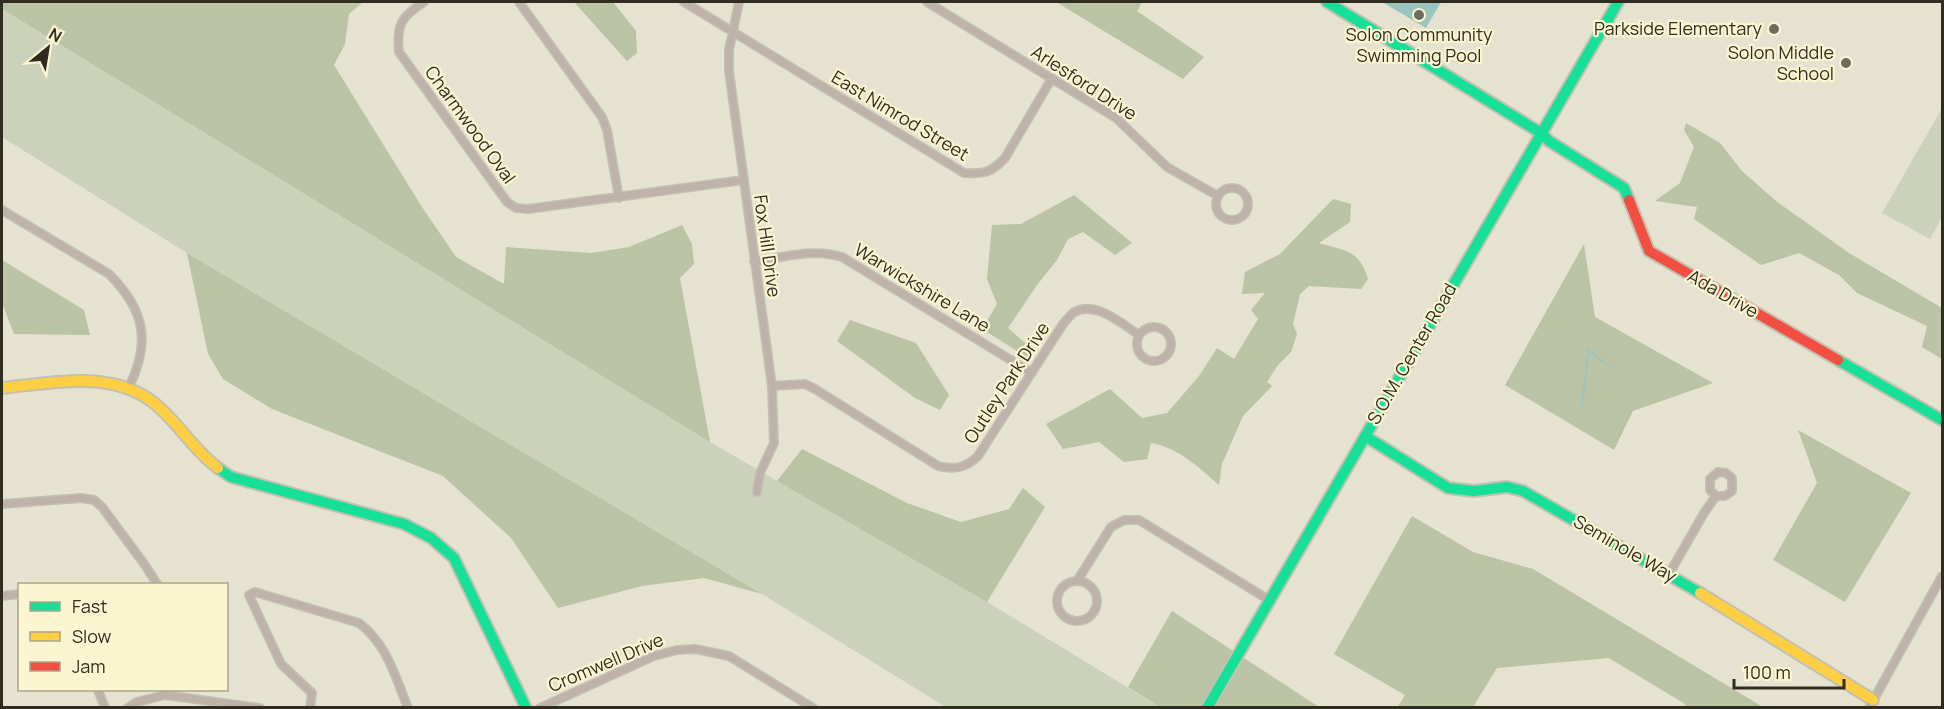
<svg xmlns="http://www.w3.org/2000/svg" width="1944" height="709" font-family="Manrope,sans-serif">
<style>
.green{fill:#cbd2b9}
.forest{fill:#bac3a4}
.water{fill:#9cc4bf}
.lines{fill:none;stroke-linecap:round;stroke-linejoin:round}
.stream{stroke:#9cc4bf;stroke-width:2}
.street-casing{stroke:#c3c0b1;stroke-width:10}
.fast-casing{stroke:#c3c0b1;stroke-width:14}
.slow-casing{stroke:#c3c0b1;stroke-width:14}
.jam-casing{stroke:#c3c0b1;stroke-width:14}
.street{stroke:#beb2a9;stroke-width:7}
.fast{stroke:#16e098;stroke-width:10}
.slow{stroke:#ffcf43;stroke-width:10}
.jam{stroke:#f24e42;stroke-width:10}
.poi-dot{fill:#6f6c5d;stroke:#fcf5d2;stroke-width:2}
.labels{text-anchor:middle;stroke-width:4.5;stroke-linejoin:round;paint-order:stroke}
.poi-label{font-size:18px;fill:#302d20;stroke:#fcf5d2;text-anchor:end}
.street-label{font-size:18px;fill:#302d20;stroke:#fcf5d2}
</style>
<rect width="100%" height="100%" fill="#e5e2cf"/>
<path class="green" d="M2,9L710,442L987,602L1160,707H946L762,594L187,253L2,137Z
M1942,108V217L1930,239L1882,213Z"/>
<path class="forest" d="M2,2H363L349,14L345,44L334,65L422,207L456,257L504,284L506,247L591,253L629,247L682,225L692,244L694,264L680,278L710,442L2,9Z
M574,2H613L636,31L637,53L627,61Z
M1056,2H1142L1137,11L1204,57L1183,79Z
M1686,123L1720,143L1742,171L1776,201L1849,253L1942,308V359L1922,347L1927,326L1857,293L1839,275L1799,253L1761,265L1694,219L1697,207L1655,201L1680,183L1694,147L1684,130Z
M1074,195L1132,243L1115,255L1083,232L1068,239L1057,260L1037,285L1008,328L1033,350L1027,357L982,329L997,304L987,279L992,225L1021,224Z
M1333,199L1351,204L1350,222L1319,243C1345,251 1359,249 1368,279L1361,289L1309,286L1300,294L1293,324L1297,334L1291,352L1278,365L1267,382L1272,386L1243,416L1222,464L1219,485C1198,467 1179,448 1151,443L1147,459L1124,462L1099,442L1063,449L1046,424L1110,389L1142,418L1167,413L1199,376L1217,348L1234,359L1258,319L1251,310L1265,293L1242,294L1245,272L1280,254Z
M1584,244L1595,317L1713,383L1633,411L1614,450L1505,385Z
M187,253L762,594L704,578L642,586L558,608L511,538L443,476L272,409L223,379L208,354Z
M2,260L84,310L90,335L14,334L2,303Z
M850,320L916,343L949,395L940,410L915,398L837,341Z
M1798,430L1911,493L1845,602L1773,560L1817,483Z
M802,449L907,503L961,522L1009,509L1023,488L1045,507L987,602L777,481Z
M1412,516L1473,552L1533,569L1763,707H1686L1685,704L1609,658L1497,668L1473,707H1398L1405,695L1334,654Z
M1172,611L1319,707H1160L1128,687Z"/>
<path class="water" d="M1382,2H1441L1426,28Z"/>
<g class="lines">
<path class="stream" d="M1589,351L1608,366
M1582,407L1589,349"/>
<defs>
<path id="street" d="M424,2C402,16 396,24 399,52L507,202L516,208L528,209L743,180
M519,2L602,117L607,130L619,198
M684,2L964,173C984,174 991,173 1005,158L1052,78
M739,2L729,50V71L772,386L774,443L760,473L757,492
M927,2L1116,118L1167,167L1218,196
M1216 204a16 16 0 1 1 32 0a16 16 0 1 1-32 0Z
M2,210L109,274C145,310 151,342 129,387
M754,262C783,257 814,248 842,257L1032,373
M1137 344a17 17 0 1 1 34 0a17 17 0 1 1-34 0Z
M772,386L805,384L815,389L938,466C954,470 966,468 978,456L1063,324C1066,320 1070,316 1073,313C1095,299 1122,324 1139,335
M2,504L81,498L94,500L102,507L145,565L157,584
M1669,574L1704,513L1716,496H1725L1732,491V478L1726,473L1718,472L1710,479V490L1716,496
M1077,581L1111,527L1124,520H1139L1269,600
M1057 601a20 20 0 1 1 40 0a20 20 0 1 1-40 0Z
M2,596L20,594
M98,690L105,708
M128,708L137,702L165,695L260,708
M310,708L312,693L281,664L249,595L255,592L359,623C387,644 395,676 408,708
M540,708L654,656L677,650L695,649L729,656L813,708
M1869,708L1942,576"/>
<path id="fast" d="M1327,2L1541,133L1549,141L1624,188L1629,200
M1838,360L1942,420
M1365,436L1448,488L1474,491L1507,487L1523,491L1700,593
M218,468L231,477L404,524L431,538L454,558L526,708
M1207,708L1618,2"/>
<path id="slow" d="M2,388C52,383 111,369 154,403C178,422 193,450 218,468
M1700,593L1873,700"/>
<path id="jam" d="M1629,200L1649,251L1838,360"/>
</defs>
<use href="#street" class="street-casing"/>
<use href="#fast" class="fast-casing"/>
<use href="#slow" class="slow-casing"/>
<use href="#jam" class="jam-casing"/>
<use href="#street" class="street"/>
<use href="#fast" class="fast"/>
<use href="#slow" class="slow"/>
<use href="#jam" class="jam"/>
</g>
<g class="poi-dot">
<circle cx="1419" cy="15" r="6"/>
<circle cx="1774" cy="29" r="6"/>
<circle cx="1846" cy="63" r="6"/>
</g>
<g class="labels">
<g class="poi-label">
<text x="1762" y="35">Parkside Elementary</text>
<text x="1419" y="41" text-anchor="middle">Solon Community<tspan x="1419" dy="21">Swimming Pool</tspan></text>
<text x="1834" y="59">Solon Middle<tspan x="1834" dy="21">School</tspan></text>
</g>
<g class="street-label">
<text transform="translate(1084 83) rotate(33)" y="6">Arlesford Drive</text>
<text transform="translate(900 116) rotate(31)" y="6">East Nimrod Street</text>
<text transform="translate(470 125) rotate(54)" y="6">Charmwood Oval</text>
<text transform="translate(767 246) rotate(82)" y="6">Fox Hill Drive</text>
<text transform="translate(922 288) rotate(31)" y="6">Warwickshire Lane</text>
<text transform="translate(1723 294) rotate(30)" y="6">Ada Drive</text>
<text transform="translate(1412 354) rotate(-60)" y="6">S.O.M. Center Road</text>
<text transform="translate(1007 383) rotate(-57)" y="6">Outley Park Drive</text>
<text transform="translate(1625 549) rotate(30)" y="6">Seminole Way</text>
<text transform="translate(606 663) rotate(-23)" y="6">Cromwell Drive</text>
</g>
</g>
<rect width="1944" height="709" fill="none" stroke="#302d20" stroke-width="6"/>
<rect x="18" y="583" width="210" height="108" fill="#fcf5d2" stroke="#aaa58b" stroke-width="1.5"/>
<rect x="30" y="602" width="30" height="9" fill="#16e098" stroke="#aaa58b" stroke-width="1.5"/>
<text x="72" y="613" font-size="18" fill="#302d20">Fast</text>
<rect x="30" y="632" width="30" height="9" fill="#ffcf43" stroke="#aaa58b" stroke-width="1.5"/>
<text x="72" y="643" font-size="18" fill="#302d20">Slow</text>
<rect x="30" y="662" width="30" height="9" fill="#f24e42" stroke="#aaa58b" stroke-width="1.5"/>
<text x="72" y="673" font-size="18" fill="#302d20">Jam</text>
<g transform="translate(48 48) rotate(30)" stroke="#fcf5d2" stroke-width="4.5" paint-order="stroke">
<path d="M0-4.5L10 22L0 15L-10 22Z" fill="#302d20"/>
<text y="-9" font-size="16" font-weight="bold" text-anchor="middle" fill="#302d20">N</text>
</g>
<path d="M1734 679v9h110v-9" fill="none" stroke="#302d20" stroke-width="3"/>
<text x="1743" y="679" font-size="18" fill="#302d20" stroke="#fcf5d2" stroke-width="4.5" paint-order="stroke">100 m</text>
</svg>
